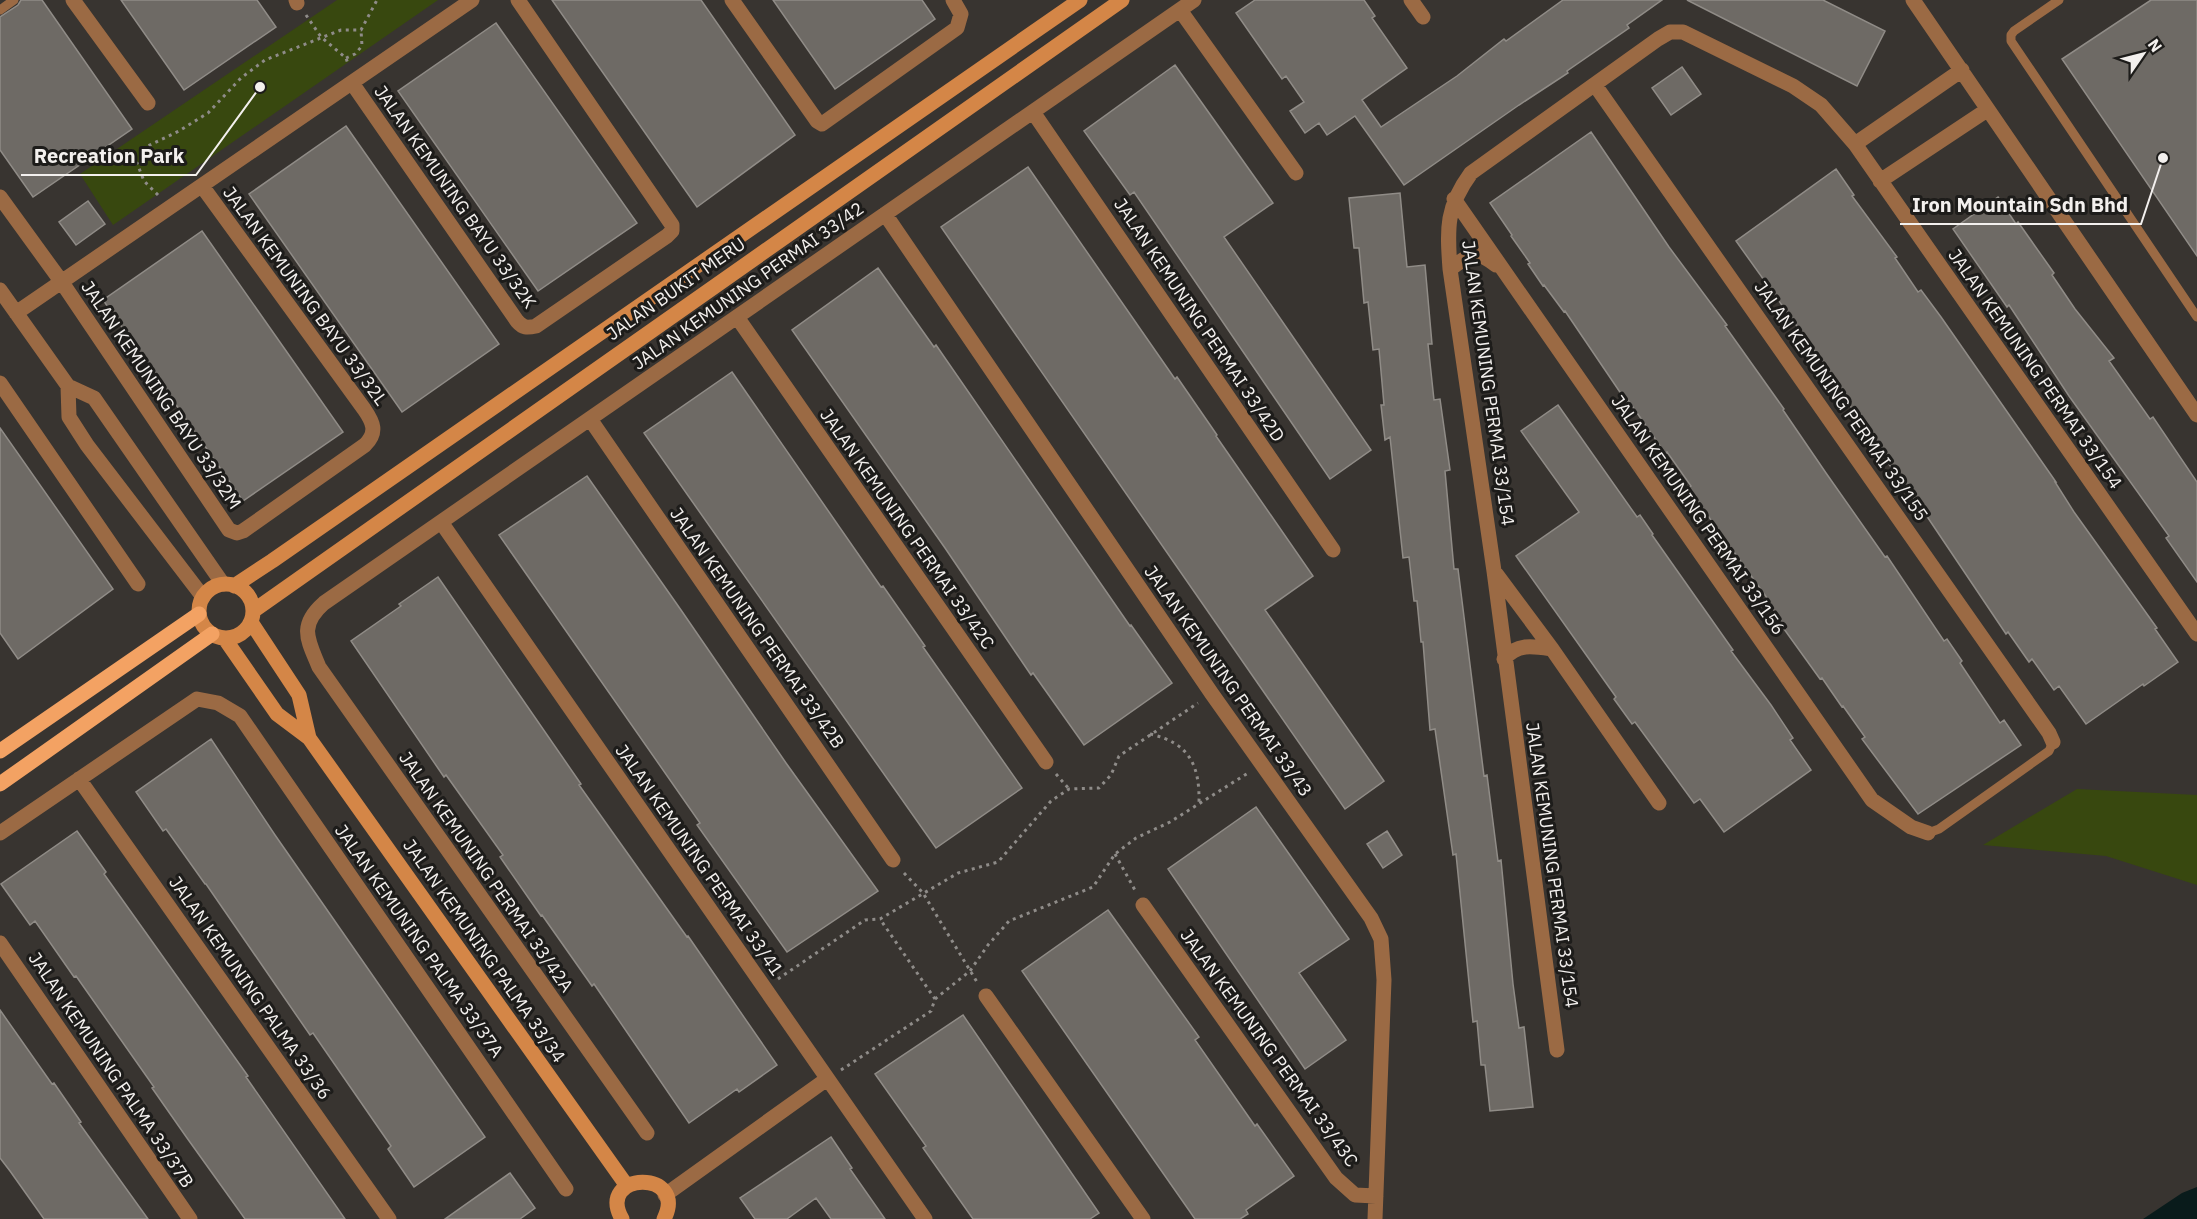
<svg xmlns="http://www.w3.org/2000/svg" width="2197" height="1219" font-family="'IBM Plex Sans',sans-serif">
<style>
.green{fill:#38480f}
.water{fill:#091b1b}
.building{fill:#6e6a65;stroke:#908c87;stroke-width:1.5}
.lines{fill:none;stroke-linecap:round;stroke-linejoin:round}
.path{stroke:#8f8c89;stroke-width:3;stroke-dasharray:3 4.5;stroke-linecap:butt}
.lane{stroke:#9b6a44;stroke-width:9}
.street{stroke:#9b6a44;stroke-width:15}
.secondary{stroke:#d48647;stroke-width:15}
.primary{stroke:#f3a263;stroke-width:15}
.labels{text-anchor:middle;stroke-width:6;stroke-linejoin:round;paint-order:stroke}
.street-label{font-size:18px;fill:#f3f0ee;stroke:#1d1c1a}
.leader{fill:none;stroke:#f3f0ee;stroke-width:2}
.callout-dot{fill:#f3f0ee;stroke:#1d1c1a;stroke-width:2}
.callout-label{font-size:20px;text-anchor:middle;font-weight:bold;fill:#f3f0ee;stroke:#1d1c1a;stroke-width:6;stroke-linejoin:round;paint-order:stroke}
</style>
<rect width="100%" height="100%" fill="#383430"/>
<path class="green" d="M337,0H438L113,225L80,174Z
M2077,789L2197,795V885L2106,856L1983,845Z"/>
<path class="water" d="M2197,1187V1219H2143L2182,1193Z"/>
<path class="building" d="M21,0H42L132,129L33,197L0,150V17L18,5Z
M121,0H257L276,27L184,90Z
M552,0H701L795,135L697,207Z
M773,0H922L935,19L835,89Z
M1255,0H1364L1375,16L1372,18L1407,68L1362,100L1381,127L1457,76L1504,39L1506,41L1563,0H1662L1627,25L1629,28L1567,71L1568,73L1519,105L1404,185L1355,116L1327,135L1319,123L1305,133L1290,111L1304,102L1286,76L1282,79L1236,13Z
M1687,0H1823L1885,31L1857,86Z
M2151,0H2197V256L2062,59Z
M496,23L637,223L538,291L398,91Z
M1175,65L1273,203L1224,237L1371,450L1330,479L1134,192L1130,195L1084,131Z
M1682,67L1701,94L1671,115L1652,88Z
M346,126L499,344L402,412L249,194Z
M1591,132L1669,247L1727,325L1725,326L1784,409L1783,410L1826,473L1885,557L1887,556L1944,641L1947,639L1962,661L1960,663L2000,723L2004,720L2021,745L1918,814L1862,739L1865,737L1843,706L1842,707L1822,678L1820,679L1784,629L1786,628L1766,599L1767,598L1688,488L1691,486L1667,452L1665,453L1628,400V404L1565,311L1564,312L1544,285L1543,286L1528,264L1530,263L1511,236L1512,235L1490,203Z
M1028,167L1175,379L1177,377L1217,435L1216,436L1313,576L1265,610L1384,781L1345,809L941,227Z
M1836,169L1854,195L1852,196L1897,257L1895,258L1918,292L1921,290L1941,317L2056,482H2055L2074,512L2157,628L2155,629L2178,662L2144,686L2143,684L2086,724L2059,686L2054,690L2032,659L2029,662L2008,632L2006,634L1924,512L1852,414L1855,413L1837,386L1839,385L1736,241Z
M1400,193L1407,267L1425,265L1432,344H1428L1434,400L1440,399L1450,470L1445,471L1454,569H1458L1484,776L1487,775L1498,861L1501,860L1513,984L1519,1028L1524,1027L1533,1107L1490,1111L1485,1065H1481L1477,1021L1473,1022L1456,854L1453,855L1435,729L1430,730L1423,642H1421L1417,601H1414L1409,557L1403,558L1390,437L1385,440L1381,405H1384L1379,349L1373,350L1368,302L1364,303L1359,248H1354L1349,198Z
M1998,197L2016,224L2018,222L2054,273L2052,275L2075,309L2114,358L2109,361L2150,419L2153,417L2197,482V582L2166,538L2169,536L2069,396L2009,305L2007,307L1953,229Z
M88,201L105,224L76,245L59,222Z
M202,231L343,432L243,501L103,300Z
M878,268L934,347L936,345L1130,626L1131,625L1172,683L1084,745L1033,673L1031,675L945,548L792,330Z
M732,372L881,587L883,586L925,646L923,647L1022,788L936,848L644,433Z
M1558,405L1637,517L1640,515L1653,534L1652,535L1733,650L1731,651L1771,705L1793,738L1790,740L1811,770L1724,832L1700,799L1694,803L1635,722L1632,724L1614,699L1616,697L1516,556L1579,512L1521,431Z
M0,428L113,589L18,659L0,633Z
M587,476L681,610L786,763L878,891L787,952L697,825L700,823L499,535Z
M438,577L581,784L579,785L687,937L688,936L777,1065L739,1092L737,1089L689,1123L594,984L592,986L542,915L541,916L500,857L503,855L446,775L444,777L351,641L401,606L399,604Z
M211,739L275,835L485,1137L414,1187L388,1149L391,1146L313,1033L310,1035L206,884H205L166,829L163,831L136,792Z
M1256,807L1349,939L1299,973L1346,1040L1305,1069L1168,869Z
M77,831L106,872L104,874L248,1076L246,1077L345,1219H245L187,1138L152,1088L154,1087L76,976L74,977L35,921L30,925L1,884Z
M1387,831L1402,855L1383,868L1367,844Z
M1108,910L1199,1037L1195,1040L1255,1126L1257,1124L1294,1176L1246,1210L1248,1214L1240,1219H1195L1022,971Z
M0,1010L52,1084L54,1083L81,1122L79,1123L148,1219H44L10,1171L0,1158Z
M963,1015L1099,1213L1090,1219H973L923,1148L926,1146L875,1074Z
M831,1137L852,1168L850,1169L885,1219H831L816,1198L787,1219H755L740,1198Z
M510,1173L535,1208L520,1219H445Z"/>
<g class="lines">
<path class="path" d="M306,15L321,37L346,58L348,64
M346,58L355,54L362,46L361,30
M158,195L144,181L137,163L148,146L179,131L208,113L241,78L265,60L341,30H361L377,0
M1150,734C1190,743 1200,766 1199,804
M1056,774L1069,789
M1115,854L1136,892
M904,873L923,893L977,982
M778,979L865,920L880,919L958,873L998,862L1051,801L1069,789L1099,788L1111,775L1119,756L1198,703
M935,999L970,971L988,945L1009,921L1093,887L1115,854L1136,838L1170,822L1248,773
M841,1070L931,1011L935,999L880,919"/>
<path class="lane" d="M2059,0L2014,31L2011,35V41L2197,317
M0,10L14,0
M1928,833L1939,829L2049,751L2053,742"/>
<path class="street" d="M73,0L148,103
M296,0L297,3
M732,0L817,121L822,124L957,28L961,14L953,0
M1411,0L1423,17
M1913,0L2197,415
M1180,10L1296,173
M352,83L517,321C523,328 527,328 536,326L667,236L672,231V225L518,0
M1595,85L2049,733L2053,742
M1033,112L1333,550
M1855,144L1962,70
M1880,181L1987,110
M0,197L61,281L229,530L237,533L243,531L365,445C378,432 373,422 364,409L202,186
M1454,199L1872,800L1911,827L1928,833
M885,214L1212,694L1371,918L1381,939L1384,980L1375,1219
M1450,269C1471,254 1474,248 1496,265
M0,290L68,386L94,398L223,584
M16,313L472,0
M737,317L1046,762
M0,383L138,584
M68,386L69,417L87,445L203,597
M590,419L893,860
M441,522L925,1219
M1494,571L1552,649L1659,803
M1504,659C1517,643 1533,646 1552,649
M79,779L389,1219
M0,833L197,699L218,703L240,716L566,1189
M1143,905L1336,1178L1355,1195L1376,1196
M0,943L190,1219
M986,996L1143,1219
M1557,1050L1494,571L1450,269C1447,228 1446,207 1471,173L1658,39L1670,32H1683L1793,86L1821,105L1855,144L2197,634
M647,1133L319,667C308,640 298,626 324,603L1194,0
M665,1195L827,1079"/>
<path class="secondary" d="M199 611a27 27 0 1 1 54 0a27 27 0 1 1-54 0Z
M234,586L272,561L1080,0
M253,611L1122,0
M251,622L299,695L309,738
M225,639L277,714L309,738L627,1186
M622,1219C595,1171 689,1169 664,1219"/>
<path class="primary" d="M0,751L199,614
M0,784L212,634"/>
</g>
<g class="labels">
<g class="street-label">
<text transform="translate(455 197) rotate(55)" y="6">JALAN KEMUNING BAYU 33/32K</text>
<text transform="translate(748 286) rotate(-35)" y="6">JALAN KEMUNING PERMAI 33/42</text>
<text transform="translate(676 289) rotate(-35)" y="6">JALAN BUKIT MERU</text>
<text transform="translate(305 296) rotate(54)" y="6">JALAN KEMUNING BAYU 33/32L</text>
<text transform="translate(1199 320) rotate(56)" y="6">JALAN KEMUNING PERMAI 33/42D</text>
<text transform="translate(2035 369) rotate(55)" y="6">JALAN KEMUNING PERMAI 33/154</text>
<text transform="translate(1488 383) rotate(82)" y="6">JALAN KEMUNING PERMAI 33/154</text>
<text transform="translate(161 395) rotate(56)" y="6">JALAN KEMUNING BAYU 33/32M</text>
<text transform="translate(1841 401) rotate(55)" y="6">JALAN KEMUNING PERMAI 33/155</text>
<text transform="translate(1698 515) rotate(55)" y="6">JALAN KEMUNING PERMAI 33/156</text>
<text transform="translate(907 529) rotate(55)" y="6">JALAN KEMUNING PERMAI 33/42C</text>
<text transform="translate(757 628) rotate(55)" y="6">JALAN KEMUNING PERMAI 33/42B</text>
<text transform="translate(1228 681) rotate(55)" y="6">JALAN KEMUNING PERMAI 33/43</text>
<text transform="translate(699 860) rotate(55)" y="6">JALAN KEMUNING PERMAI 33/41</text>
<text transform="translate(1552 865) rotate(82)" y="6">JALAN KEMUNING PERMAI 33/154</text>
<text transform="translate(486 872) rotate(55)" y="6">JALAN KEMUNING PERMAI 33/42A</text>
<text transform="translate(419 941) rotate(55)" y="6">JALAN KEMUNING PALMA 33/37A</text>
<text transform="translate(484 951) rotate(55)" y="6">JALAN KEMUNING PALMA 33/34</text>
<text transform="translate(250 988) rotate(55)" y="6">JALAN KEMUNING PALMA 33/36</text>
<text transform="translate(1269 1048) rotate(54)" y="6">JALAN KEMUNING PERMAI 33/43C</text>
<text transform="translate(111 1070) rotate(56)" y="6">JALAN KEMUNING PALMA 33/37B</text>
</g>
</g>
<path class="leader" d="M260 87L196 175H21M2163 158L2141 224H1900"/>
<g class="callout-dot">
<circle cx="260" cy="87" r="6"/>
<circle cx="2163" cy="158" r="6"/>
</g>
<g class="callout-label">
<text x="109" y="163">Recreation Park</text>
<text x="2020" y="212">Iron Mountain Sdn Bhd</text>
</g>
<g transform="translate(2143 54) rotate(55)" stroke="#1d1c1a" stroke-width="4.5" paint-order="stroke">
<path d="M0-4.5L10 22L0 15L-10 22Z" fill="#f3f0ee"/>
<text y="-9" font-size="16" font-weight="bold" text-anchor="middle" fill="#f3f0ee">N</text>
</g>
</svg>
